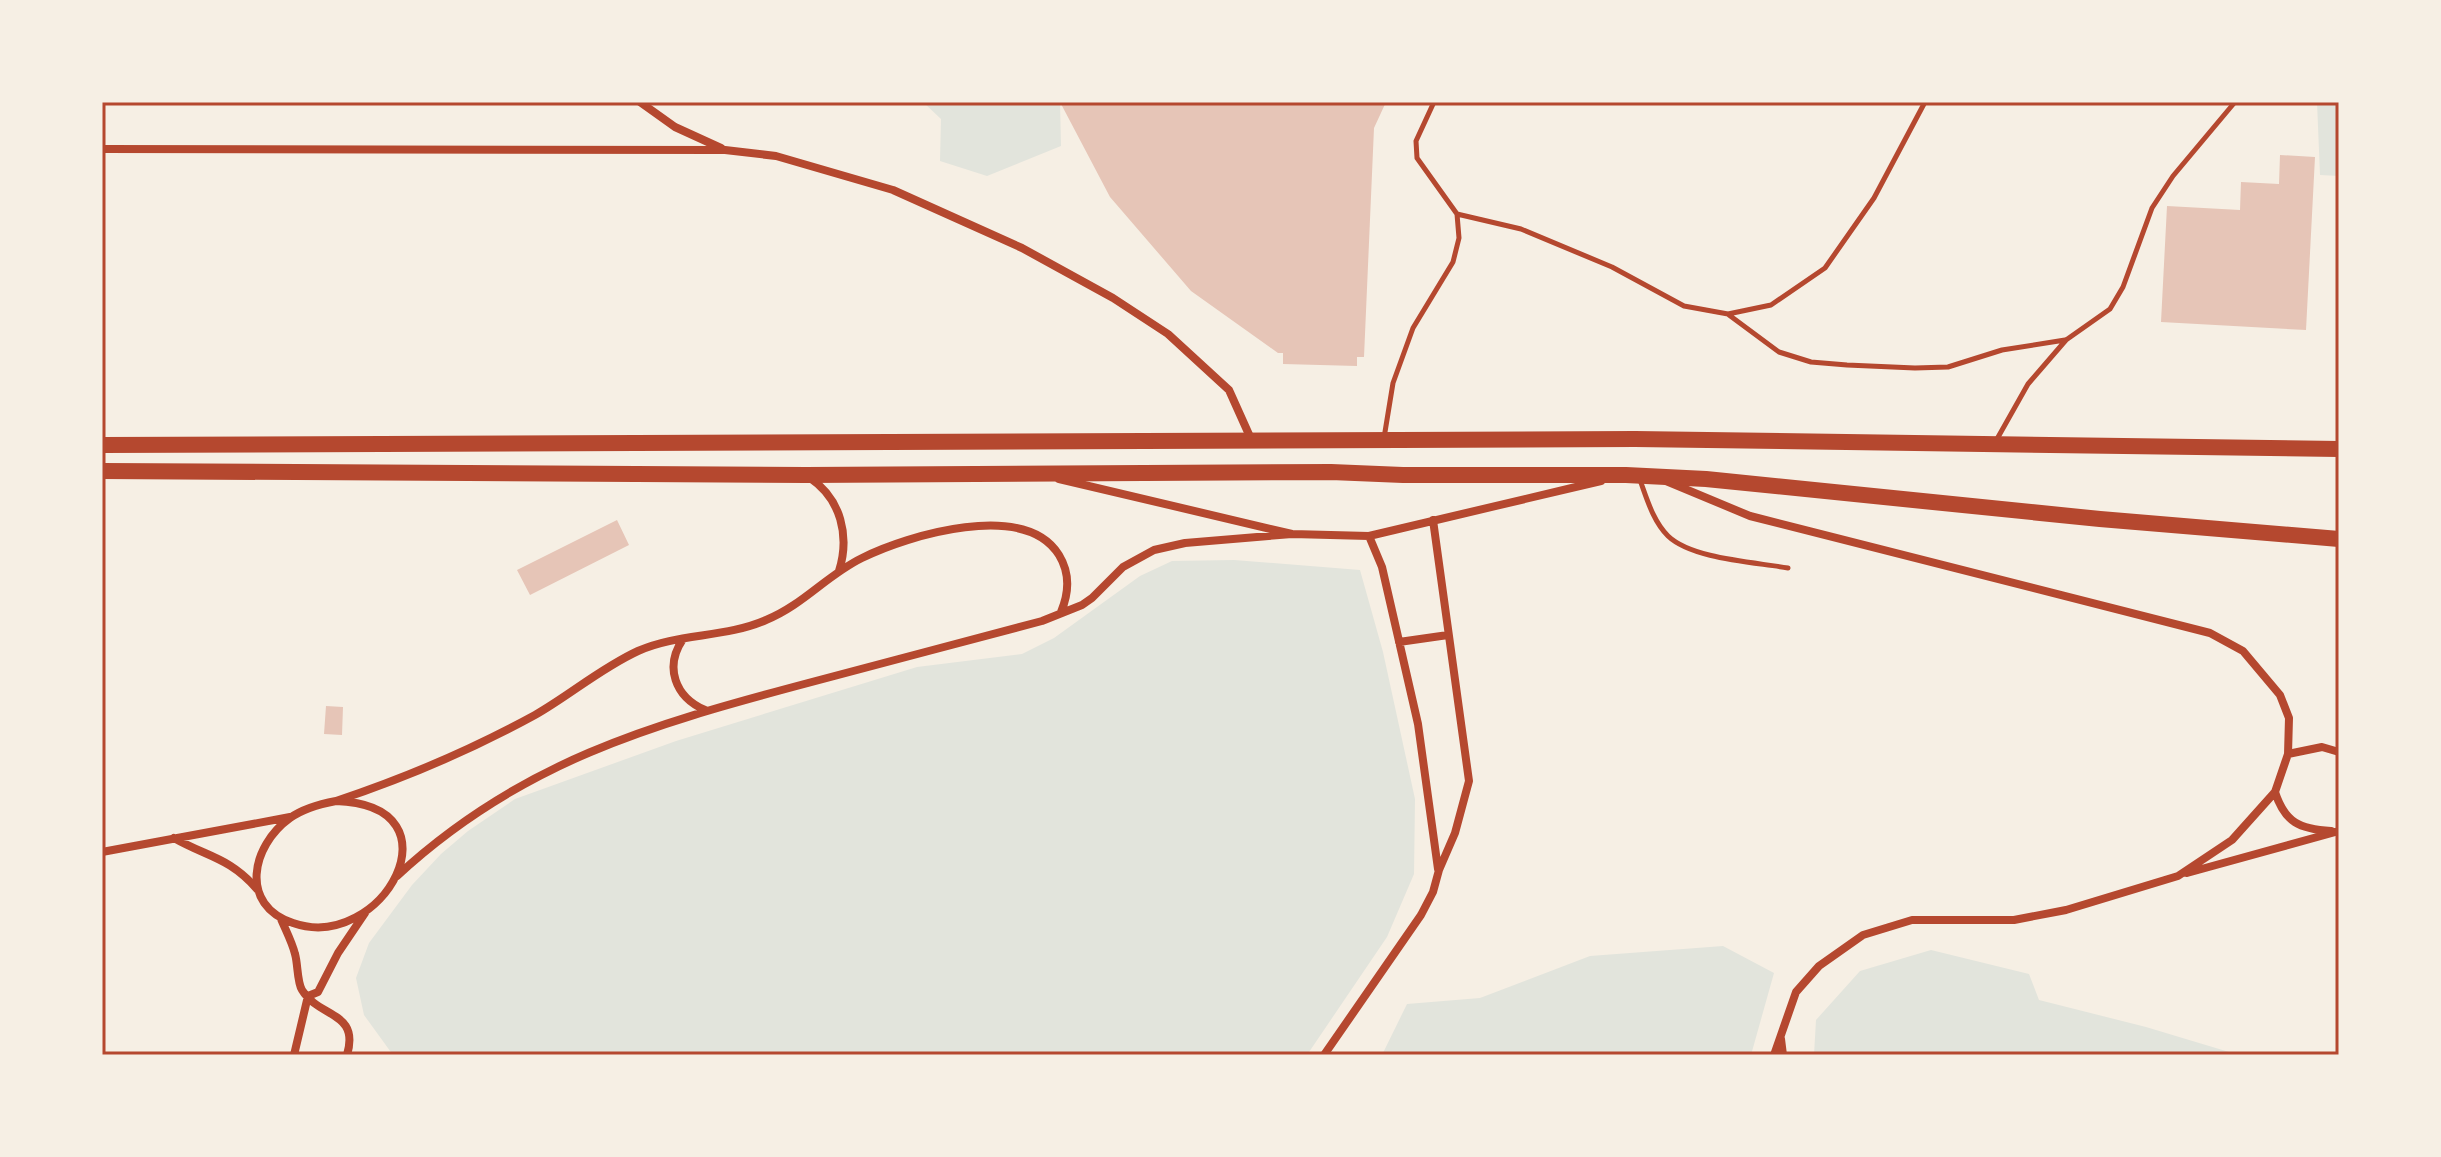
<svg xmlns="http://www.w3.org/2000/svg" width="2441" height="1157" font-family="'DejaVu Sans',sans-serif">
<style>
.green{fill:#e2e4dc}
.building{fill:#e6c5b7}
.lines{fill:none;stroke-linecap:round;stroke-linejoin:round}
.service{stroke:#b5482f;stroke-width:5}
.minor{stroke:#b5482f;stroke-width:8}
.primary{stroke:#b5482f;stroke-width:16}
.neatline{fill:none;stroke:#b5482f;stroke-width:3}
</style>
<rect width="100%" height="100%" fill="#f6efe4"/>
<path class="green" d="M923,102H1060L1061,146L987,176L940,161L941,119Z
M2317,102H2339V176L2320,175Z
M1234,560L1360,570L1383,652L1415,799L1414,874L1387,937L1307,1055H393L364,1015L356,978L369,943L412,885L441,854L468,831L515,799L676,741L917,667L1022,654L1054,638L1140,576L1172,561Z
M1723,946L1774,973L1751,1055H1382L1407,1004L1480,998L1590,956Z
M1931,950L2029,974L2039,1000L2146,1027L2239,1055H1814L1816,1020L1860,971Z"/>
<path class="building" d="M1060,102H1386L1374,128L1364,357H1357V366L1283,364V353H1278L1191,291L1110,197Z
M2280,155L2315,157L2306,330L2161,322L2167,206L2240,210L2241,182L2279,184Z
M617,520L629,545L530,595L517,570Z
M326,706L343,707L342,735L324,734Z"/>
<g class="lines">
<path class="service" d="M1457,214L1521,229L1612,267L1684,306L1728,314L1771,305L1825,268L1874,198L1925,102
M1729,315L1779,352L1811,362L1847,365L1915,368L1948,367L2002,350L2065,340
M1384,438L1393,383L1413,328L1453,262L1459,238L1457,214L1417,158L1416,141L1434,102
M1997,439L2028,384L2066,340L2110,309L2123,287L2152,208L2173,176L2235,102
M1640,480C1647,499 1653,521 1668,536C1692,559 1754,562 1788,568"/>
<path class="minor" d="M640,102L675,127L721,148
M102,149L725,150L776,156L893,190L1022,248L1113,298L1168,334L1229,390L1251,439
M810,478C841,499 850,536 839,571
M1059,479L1292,534L1369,536L1601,481
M1666,481L1750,516L2210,633L2243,651L2280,695L2289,718L2288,754L2275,792L2232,840L2178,876L2066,910L2014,920H1912L1863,935L1819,966L1796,992L1774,1055
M1369,536L1382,567L1418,724L1438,869
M683,639C664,667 675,697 705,710
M1399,642L1448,635
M2288,754L2322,747L2339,752
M2275,792C2285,823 2300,829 2331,831
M336,801C405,778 471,750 535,715C570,695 601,668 638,651C678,633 725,638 766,620C803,605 827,575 862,558C908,535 1025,500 1059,555C1070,573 1069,593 1061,612
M336,801C465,805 382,954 293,923C239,905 251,846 290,818C304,808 320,804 336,801Z
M174,838C207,857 229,857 257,889
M102,852L290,817
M2187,873L2339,831
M397,876C520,762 650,725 808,683C886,662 964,642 1042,621L1082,605L1092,598L1123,567L1154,550L1185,543L1292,534
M281,919C286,931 292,942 295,954C298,964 297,982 302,990C319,1018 360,1011 347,1055
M308,996L318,992L338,953L365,913
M1781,1039L1783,1055
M294,1055L308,996
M1324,1055L1421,915L1433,892L1439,870L1455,833L1469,781L1433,520"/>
<path class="primary" d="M102,445L1635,439L2339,449
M102,471L806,475L1331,472L1403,475H1626L1706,479L2100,519L2339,539"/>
</g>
<rect width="2441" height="1157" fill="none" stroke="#f6efe4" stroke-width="208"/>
<rect x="104" y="104" width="2233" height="949" class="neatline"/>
</svg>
